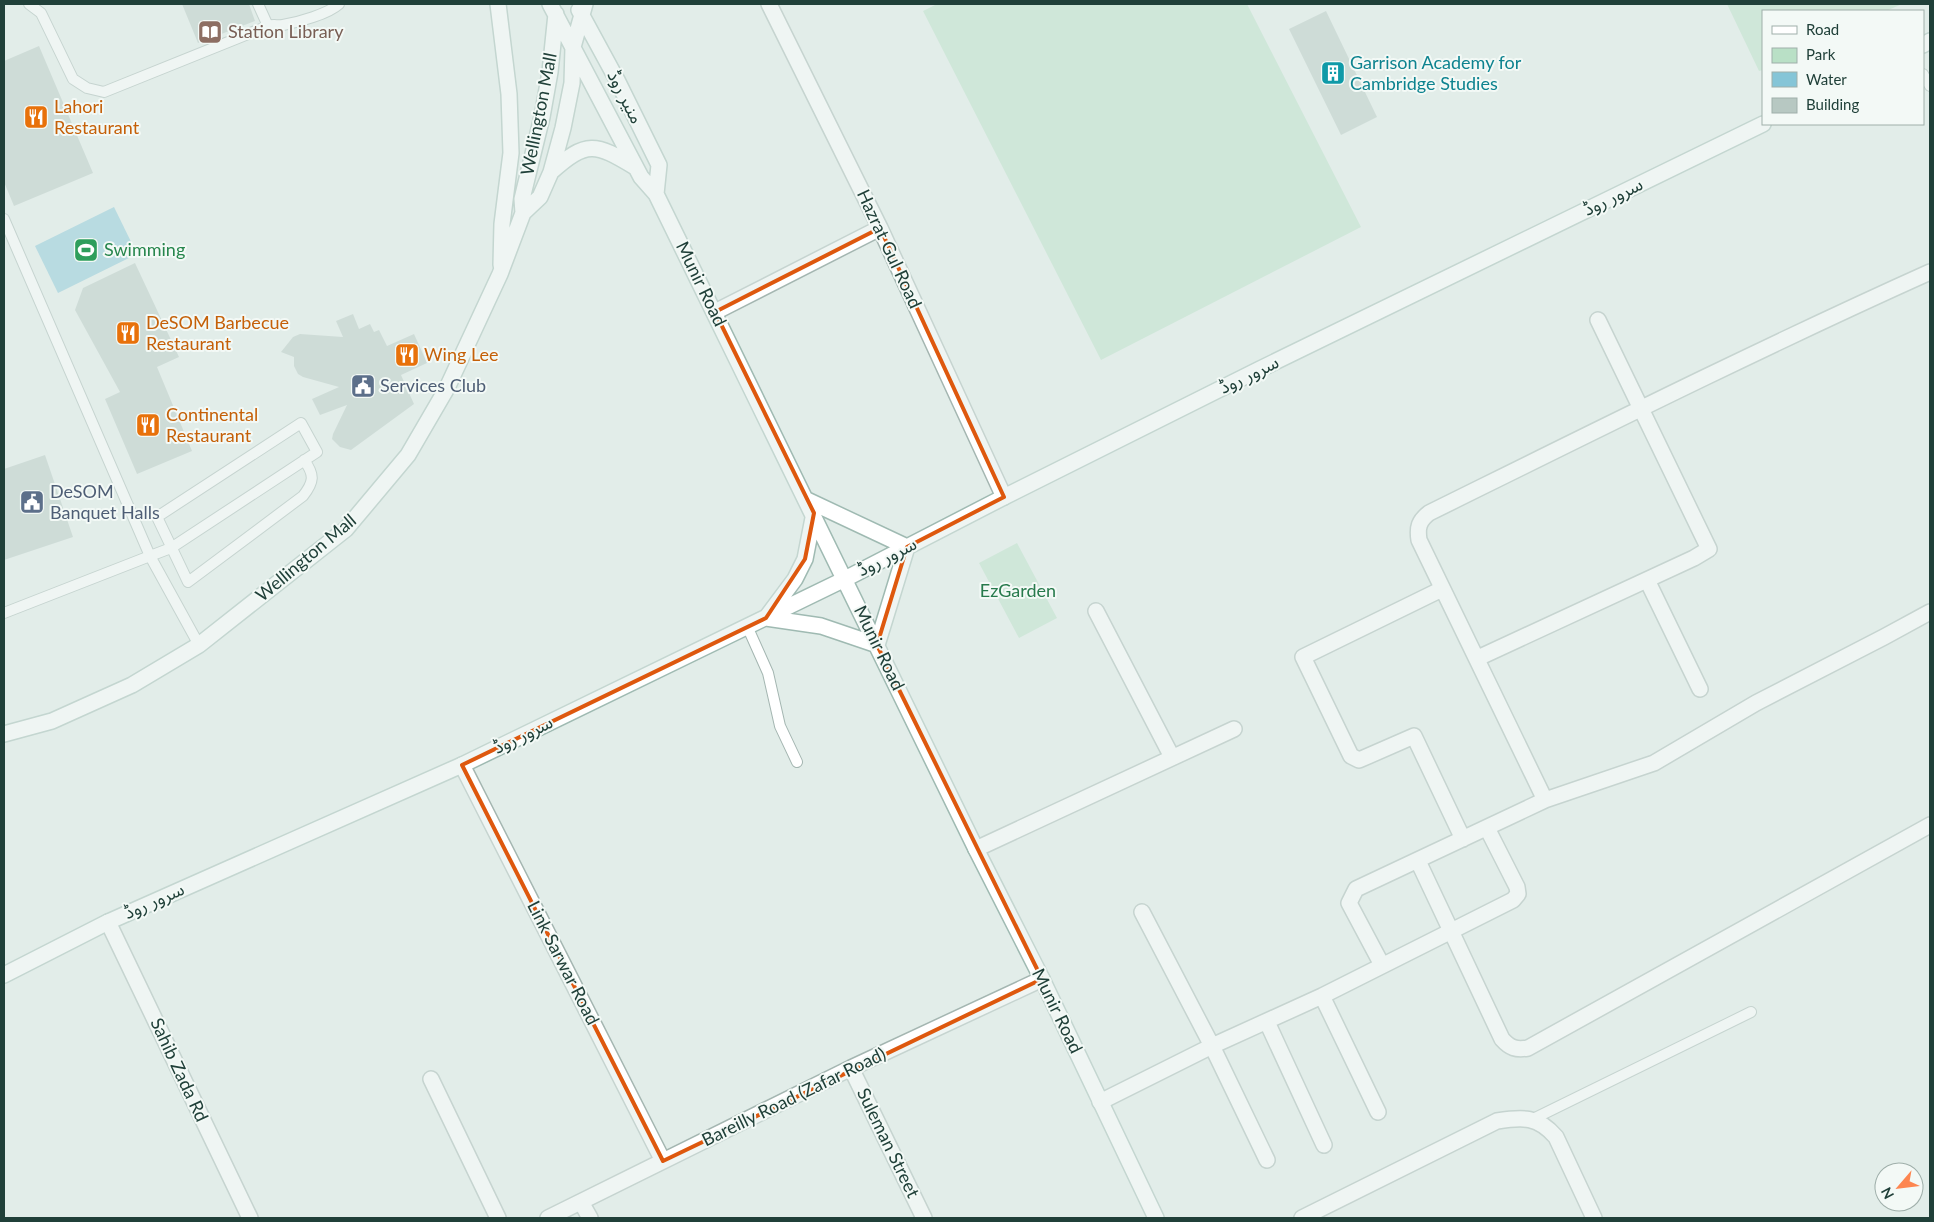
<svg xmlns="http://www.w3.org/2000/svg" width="1934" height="1222" font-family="Lato,'Noto Sans Arabic',sans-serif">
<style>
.green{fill:#b9e0c6}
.water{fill:#85c5d7}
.building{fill:#b7c8c2}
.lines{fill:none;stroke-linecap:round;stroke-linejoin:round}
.lane-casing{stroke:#a4b6b1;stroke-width:12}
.street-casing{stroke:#a4b6b1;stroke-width:18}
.secondary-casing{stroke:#9fbab2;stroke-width:18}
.lane{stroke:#fff;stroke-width:10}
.street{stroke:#fff;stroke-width:15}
.secondary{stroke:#fff;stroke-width:15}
.marked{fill:none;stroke:#de580e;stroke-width:4;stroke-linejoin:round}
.labels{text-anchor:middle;stroke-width:4;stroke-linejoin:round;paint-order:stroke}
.education-label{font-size:18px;fill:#785e54;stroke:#f3f9f6;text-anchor:start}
.culture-label{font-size:18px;fill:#0d838f;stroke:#f3f9f6;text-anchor:start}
.street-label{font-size:18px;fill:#204039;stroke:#f3f9f6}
.food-label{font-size:18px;fill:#c56008;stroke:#f3f9f6;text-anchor:start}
.leisure-label{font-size:18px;fill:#27864d;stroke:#f3f9f6;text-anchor:start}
.service-label{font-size:18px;fill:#4e5e75;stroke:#f3f9f6;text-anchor:start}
.park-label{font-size:18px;fill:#277a4c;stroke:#f3f9f6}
</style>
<rect width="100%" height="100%" fill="#e2ede9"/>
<path class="green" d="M937,4H1247L1361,227L1101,360L923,11Z
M1727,4H1902L1886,11H1763V70L1759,71Z
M1017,543L1057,618L1019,638L979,563Z"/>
<path class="water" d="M114,207L137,254L58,293L35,246Z"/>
<path class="building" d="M182,4H249L255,21L198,43Z
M1326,11L1377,117L1341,135L1289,29Z
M39,46L93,173L14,206L4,182V61Z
M135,263L179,357L157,367L192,451L137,474L105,399L120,392L75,310L83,288Z
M353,314L359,329L370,324L374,332L379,330L387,346L414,334L427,363L401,375L414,404L351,450L340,447L332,439L333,434L347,405L320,415L312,399L339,387L303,377L298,374L294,366V357L281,352L293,337L300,334L343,337L336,321Z
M45,455L73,537L4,560V469Z"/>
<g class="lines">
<defs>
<path id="lane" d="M29,4L41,13L73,79L87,88L104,92L268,26
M258,4L268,26C273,24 278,26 283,25C299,22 328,14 339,4
M1923,74L1930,86
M4,219L150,556L171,548L317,452L301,423L157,517L188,582L303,496C314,482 315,475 304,460
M4,613L150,556L199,645
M747,626L768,673L780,726L797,762
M1531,1120L1751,1012"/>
<path id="street" d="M769,4L880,228L1004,497
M715,312L880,228
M1647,580L1700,689
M1442,589L1303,657L1351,756L1359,760L1414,736L1463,839
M1096,611L1172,757
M1478,658L1694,558L1709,549L1598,320
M462,765L663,1161
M1545,800L1419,540C1417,527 1419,521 1429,513C1595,431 1761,348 1930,272
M976,849L1234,729
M1418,861L1502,1039C1510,1048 1516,1050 1528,1048L1930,825
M1142,912L1212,1046L1267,1160
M108,922L250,1218
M1382,965L1349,903L1356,889L1545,800L1654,763L1756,703L1884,637L1930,612
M1322,996L1378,1112
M1267,1022L1324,1145
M851,1068L924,1218
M431,1079L498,1218
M1100,1102L1212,1046L1322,996L1513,900L1518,894L1517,887L1487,828
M581,1202L590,1218
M548,1218L851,1068L1042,979
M1302,1218L1497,1121C1523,1117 1538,1116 1556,1137L1594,1218"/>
<path id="secondary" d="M498,4L509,94L511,153L502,224L501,265
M550,4L641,177L656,194L976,849L1042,979L1156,1218
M579,10L617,80L659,165L656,194
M1923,45L1930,41
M551,172C587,140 595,143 635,167
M523,213L540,197L551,172L563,128L572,83L573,47L585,4
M807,500L907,547L877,645L821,626L766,618L795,579L805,559L814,513
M4,734L52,721L132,685L199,645L346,529L408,455L447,388L500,274L523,213L522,199L542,117L550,72L556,14
M4,975L108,922L462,765L845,579L1004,497L1260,369L1763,124"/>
</defs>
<use href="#lane" class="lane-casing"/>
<use href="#street" class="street-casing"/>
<use href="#secondary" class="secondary-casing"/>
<use href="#lane" class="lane"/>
<use href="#street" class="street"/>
<use href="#secondary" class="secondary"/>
</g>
<path d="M0 0H1934V1222H0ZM880,228L1004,497L907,547L877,645L1042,979L663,1161L462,765L766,618L805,559L814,513L715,312Z" fill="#e2ede9" fill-opacity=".55" fill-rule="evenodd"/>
<path class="marked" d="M880,228L1004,497L907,547L877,645L1042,979L663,1161L462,765L766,618L805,559L814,513L715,312Z"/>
<defs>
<symbol id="library-square" viewBox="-11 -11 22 22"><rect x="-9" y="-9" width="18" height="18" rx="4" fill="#8d6e63" stroke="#f3f9f6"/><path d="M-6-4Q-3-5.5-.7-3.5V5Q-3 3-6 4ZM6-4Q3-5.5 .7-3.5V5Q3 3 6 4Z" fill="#fff"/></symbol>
<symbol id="building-square" viewBox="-11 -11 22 22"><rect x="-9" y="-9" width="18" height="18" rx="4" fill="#0f9aa8" stroke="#f3f9f6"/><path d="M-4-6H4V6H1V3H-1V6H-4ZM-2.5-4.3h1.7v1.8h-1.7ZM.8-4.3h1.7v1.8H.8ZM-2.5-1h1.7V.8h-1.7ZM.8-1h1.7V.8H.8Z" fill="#fff"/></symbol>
<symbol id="restaurant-square" viewBox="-11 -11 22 22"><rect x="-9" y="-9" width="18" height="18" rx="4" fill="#e8710a" stroke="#f3f9f6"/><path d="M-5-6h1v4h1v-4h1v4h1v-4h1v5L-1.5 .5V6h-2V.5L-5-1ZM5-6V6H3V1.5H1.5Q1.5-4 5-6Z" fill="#fff"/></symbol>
<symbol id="stadium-square" viewBox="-11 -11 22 22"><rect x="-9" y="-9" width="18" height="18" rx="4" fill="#2e9e5b" stroke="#f3f9f6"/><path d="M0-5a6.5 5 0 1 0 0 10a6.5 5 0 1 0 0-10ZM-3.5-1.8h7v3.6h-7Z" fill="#fff"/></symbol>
<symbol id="civic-square" viewBox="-11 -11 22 22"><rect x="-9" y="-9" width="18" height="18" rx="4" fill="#5c6f8a" stroke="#f3f9f6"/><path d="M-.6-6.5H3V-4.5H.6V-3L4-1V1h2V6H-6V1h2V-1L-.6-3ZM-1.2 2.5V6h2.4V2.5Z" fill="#fff"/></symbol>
</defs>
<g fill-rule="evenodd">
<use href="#library-square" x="196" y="18" width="28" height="28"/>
<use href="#building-square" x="1319" y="59" width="28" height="28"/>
<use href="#restaurant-square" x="22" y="103" width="28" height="28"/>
<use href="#stadium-square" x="72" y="236" width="28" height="28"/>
<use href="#restaurant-square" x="114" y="319" width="28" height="28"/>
<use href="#restaurant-square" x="393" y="341" width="28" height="28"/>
<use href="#civic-square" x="349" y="372" width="28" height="28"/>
<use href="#restaurant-square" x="134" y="411" width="28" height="28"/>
<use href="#civic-square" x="18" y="488" width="28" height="28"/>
</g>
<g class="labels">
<g class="education-label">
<text x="228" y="38">Station Library</text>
</g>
<g class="culture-label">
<text x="1350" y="69">Garrison Academy for<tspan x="1350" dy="21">Cambridge Studies</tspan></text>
</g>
<g class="street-label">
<text transform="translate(625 97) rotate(63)" y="6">منیر روڈ</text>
<text transform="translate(539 114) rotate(-79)" y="6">Wellington Mall</text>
<text transform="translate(1613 197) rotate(-26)" y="6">سرور روڈ</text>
<text transform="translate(889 249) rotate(65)" y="6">Hazrat Gul Road</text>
<text transform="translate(701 284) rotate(64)" y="6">Munir Road</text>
<text transform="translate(1249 375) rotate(-26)" y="6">سرور روڈ</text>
<text transform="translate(887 557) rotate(-27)" y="6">سرور روڈ</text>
<text transform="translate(306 558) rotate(-40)" y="6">Wellington Mall</text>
<text transform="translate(879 648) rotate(64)" y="6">Munir Road</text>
<text transform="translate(523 735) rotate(-26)" y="6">سرور روڈ</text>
<text transform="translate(154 901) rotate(-24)" y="6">سرور روڈ</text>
<text transform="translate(563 963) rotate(63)" y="6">Link Sarwar Road</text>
<text transform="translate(1057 1011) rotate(64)" y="6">Munir Road</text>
<text transform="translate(179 1070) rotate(65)" y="6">Sahib Zada Rd</text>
<text transform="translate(794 1097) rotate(-26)" y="6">Bareilly Road (Zafar Road)</text>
<text transform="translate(888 1143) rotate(64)" y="6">Suleman Street</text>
</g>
<g class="food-label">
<text x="54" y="113">Lahori<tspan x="54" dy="21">Restaurant</tspan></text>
<text x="146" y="329">DeSOM Barbecue<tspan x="146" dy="21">Restaurant</tspan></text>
<text x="424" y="361">Wing Lee</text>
<text x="166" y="421">Continental<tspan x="166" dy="21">Restaurant</tspan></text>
</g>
<g class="leisure-label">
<text x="104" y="256">Swimming</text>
</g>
<g class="service-label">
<text x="380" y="392">Services Club</text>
<text x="50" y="498">DeSOM<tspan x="50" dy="21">Banquet Halls</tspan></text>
</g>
<g class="park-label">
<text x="1018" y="597">EzGarden</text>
</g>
</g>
<rect width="1934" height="1222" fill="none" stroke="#204039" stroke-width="10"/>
<rect x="1762" y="10" width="162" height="115" fill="#f3f9f6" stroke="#9fafaa"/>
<rect x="1772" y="26" width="25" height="8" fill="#ffffff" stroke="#9fafaa"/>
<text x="1806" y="35" font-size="15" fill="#204039">Road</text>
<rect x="1772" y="48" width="25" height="15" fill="#b9e0c6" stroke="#9fafaa"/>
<text x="1806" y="60" font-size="15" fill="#204039">Park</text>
<rect x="1772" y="72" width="25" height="15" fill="#85c5d7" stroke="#9fafaa"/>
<text x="1806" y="85" font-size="15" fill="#204039">Water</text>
<rect x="1772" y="98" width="25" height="15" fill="#b7c8c2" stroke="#9fafaa"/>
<text x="1806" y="110" font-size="15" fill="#204039">Building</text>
<g transform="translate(1899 1187) rotate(242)"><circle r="24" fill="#f3f9f6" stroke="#9fafaa"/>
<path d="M0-4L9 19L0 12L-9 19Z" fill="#fd8650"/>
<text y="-8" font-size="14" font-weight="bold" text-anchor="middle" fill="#204039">N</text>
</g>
</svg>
